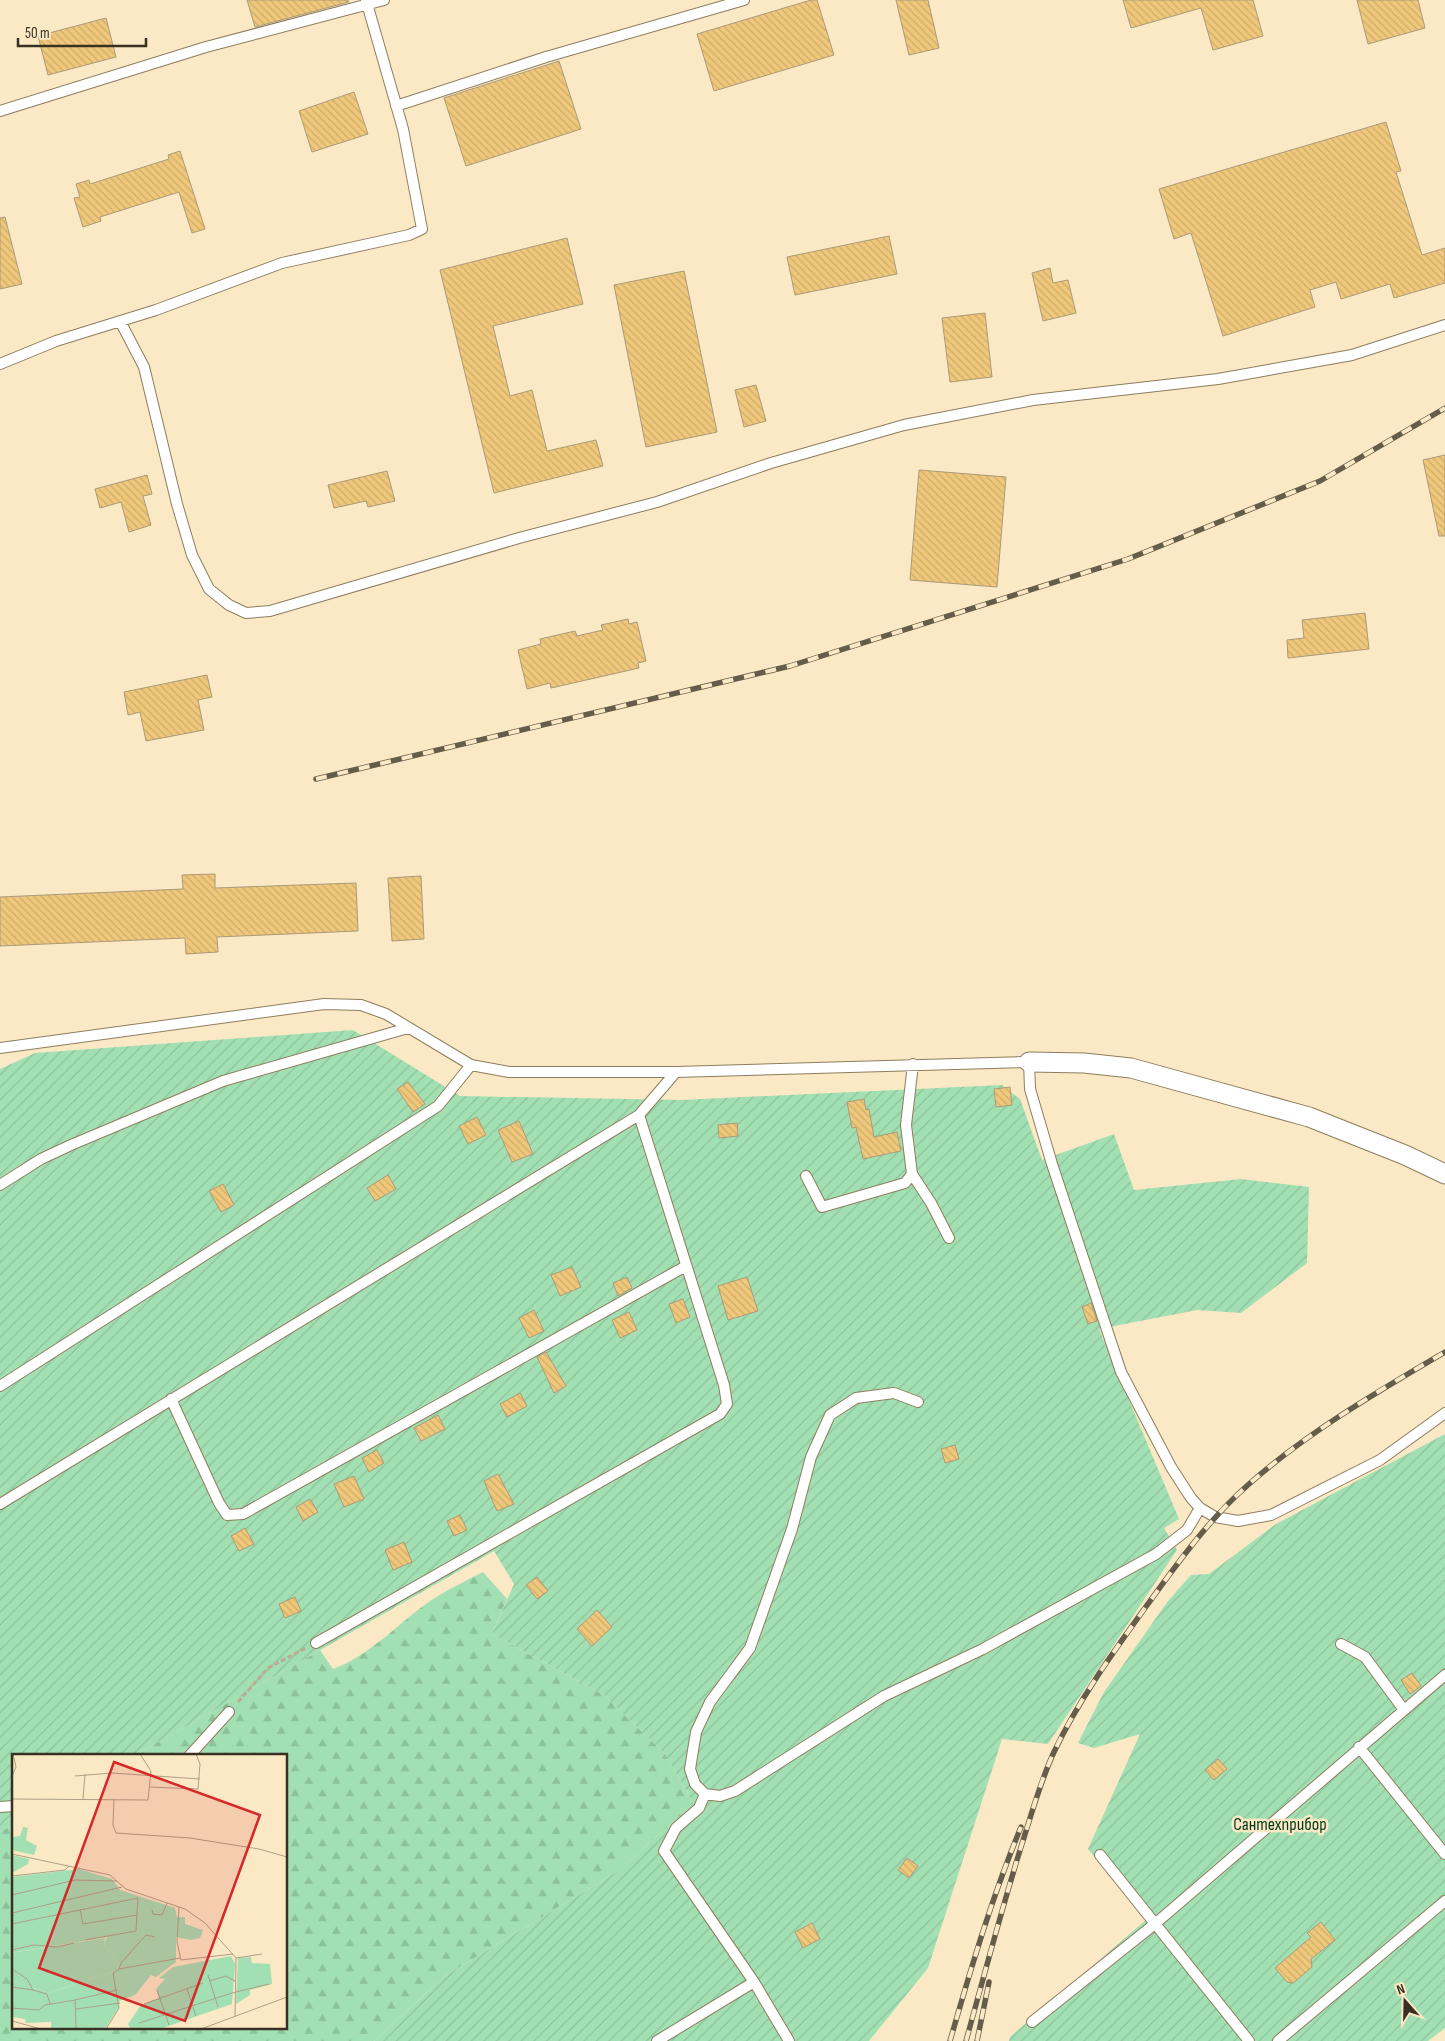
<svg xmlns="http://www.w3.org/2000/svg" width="1445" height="2041" font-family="'Sofia Sans Condensed',sans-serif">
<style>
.forest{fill:url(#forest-firs)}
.garden{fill:url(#garden-furrows)}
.building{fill:url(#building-back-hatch);stroke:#aa9a79}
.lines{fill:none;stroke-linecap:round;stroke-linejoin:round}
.service-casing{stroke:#8d7d5d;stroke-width:12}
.minor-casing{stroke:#8d7d5d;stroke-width:21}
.path{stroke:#bbac90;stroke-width:3;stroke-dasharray:5 2.5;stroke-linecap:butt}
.service{stroke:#fff;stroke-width:10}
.minor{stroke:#fff;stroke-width:19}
.rail-casing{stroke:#655c49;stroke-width:5.5}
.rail{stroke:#fbe9c6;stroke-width:4;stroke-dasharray:11;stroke-linecap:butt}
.labels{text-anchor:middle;stroke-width:5;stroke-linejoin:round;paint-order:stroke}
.park-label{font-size:18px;fill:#003a1a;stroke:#fbe9c6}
.inset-road{fill:none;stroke:#ad9f85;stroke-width:1}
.view{fill:#d62828;fill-opacity:0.15;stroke:#d62828;stroke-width:2.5}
.inset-edge{fill:none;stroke:#383123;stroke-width:2.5}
</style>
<defs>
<pattern id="forest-firs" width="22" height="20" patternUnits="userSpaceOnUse" patternTransform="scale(1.25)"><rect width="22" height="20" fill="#a2e0b3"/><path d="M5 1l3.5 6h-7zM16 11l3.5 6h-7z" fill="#8cc19a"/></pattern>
<pattern id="garden-furrows" width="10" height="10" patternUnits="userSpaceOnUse" patternTransform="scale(1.25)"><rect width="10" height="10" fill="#a2e0b3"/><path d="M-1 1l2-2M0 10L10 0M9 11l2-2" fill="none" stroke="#8cc19a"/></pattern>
<pattern id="building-back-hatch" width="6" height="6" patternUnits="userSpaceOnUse" patternTransform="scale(1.25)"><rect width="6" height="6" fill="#efc87b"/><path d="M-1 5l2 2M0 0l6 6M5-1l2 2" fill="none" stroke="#ceac6a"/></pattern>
</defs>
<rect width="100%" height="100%" fill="#fbe9c6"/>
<path class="forest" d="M483,1572L507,1599L492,1634L604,1695L665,1754L694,1804L615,1873L445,1976L374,2041H0V1832L14,1824V2027H286V1755H136L320,1650L333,1669C374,1654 402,1618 438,1596C452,1587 468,1580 483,1572Z"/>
<path class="garden" d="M353,1030L460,1096L681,1100L1002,1085L1020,1099L1042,1160L1114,1134L1134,1190L1241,1179L1309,1187L1307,1263L1241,1313L1197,1310L1099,1329L1179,1519L1164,1528L1177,1550L1048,1744L1002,1739L928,1968L869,2041H374L445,1976L615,1873L694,1804L665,1754L604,1695L492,1634L514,1584L494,1551L136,1755H14V1824L0,1832V1069L35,1053Z
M1445,1434V2028L1428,2041H1009L1010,2037L1146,1920L1088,1849L1140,1734L1094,1748L1078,1743L1104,1692L1168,1601L1191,1575L1209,1574L1276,1524Z"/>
<path class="building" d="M247,0H348L349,2L255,27Z
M811,0H817L834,55L714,91L697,34Z
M896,0H928L939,48L909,55Z
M1123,0H1253L1263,36L1213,50L1201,8L1131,28Z
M1357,0H1418L1425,28L1368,44Z
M106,18L116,57L48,75L38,36Z
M559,61L581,129L466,166L444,98Z
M354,92L368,134L312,152L299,111Z
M1386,122L1401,171L1396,172L1422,255L1445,248V283L1394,298L1390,284L1341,299L1336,282L1310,290L1315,307L1223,336L1191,233L1174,239L1159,189Z
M180,151L205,229L192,233L179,192L100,217L101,221L83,227L74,198L80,197L76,184L89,180L90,184L169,159L168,155Z
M5,217L22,284L0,289V218Z
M889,236L897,274L795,295L787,257Z
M567,238L583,304L493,326L510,396L532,390L547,451L596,440L603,466L494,493L440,270Z
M1050,268L1053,283L1068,280L1076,313L1043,321L1032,273Z
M684,271L717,432L646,447L614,285Z
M985,313L992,377L950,382L942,318Z
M756,385L766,421L744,427L735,390Z
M1445,455V536H1439L1423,460Z
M919,470L1006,477L997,587L910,580Z
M387,471L395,501L368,507L366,501L334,508L328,485Z
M147,475L152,494L143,496L151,525L129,532L121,502L100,508L95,489Z
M1365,613L1369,649L1288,658L1287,640L1304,638L1302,620Z
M628,619L629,624L637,622L646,661L638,663L639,668L551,688L550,683L527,689L518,650L541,644L540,639L575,631L577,636L603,630L601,625Z
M207,675L212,697L198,700L204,730L146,741L140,712L128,715L124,692Z
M215,874V888L356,883L358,931L217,937L218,952L186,954L185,938L0,946V897L183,889L182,875Z
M421,876L424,939L392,941L388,878Z
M408,1082L425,1104L413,1112L397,1089Z
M1010,1087L1012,1105L996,1107L994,1089Z
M864,1099L866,1110L869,1109L874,1137L897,1132L901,1151L863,1159L856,1127L852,1128L847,1102Z
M477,1117L486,1135L468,1144L459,1126Z
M519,1121L533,1154L512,1162L498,1130Z
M737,1123L738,1136L719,1138L718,1125Z
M388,1175L396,1189L375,1201L367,1188Z
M223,1184L234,1205L221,1212L209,1191Z
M572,1267L581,1287L560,1296L551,1275Z
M627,1277L632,1288L618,1296L613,1283Z
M747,1277L758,1311L728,1320L718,1286Z
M683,1299L690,1317L676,1323L669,1304Z
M1091,1303L1097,1321L1088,1324L1082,1307Z
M534,1310L544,1331L529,1338L519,1318Z
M629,1312L637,1330L620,1338L612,1320Z
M546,1352L566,1386L554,1393L537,1357Z
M520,1393L527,1406L507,1417L500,1404Z
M438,1415L445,1429L421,1441L414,1428Z
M955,1445L959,1459L945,1463L941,1449Z
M377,1450L384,1463L369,1472L362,1458Z
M498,1474L514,1504L497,1511L484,1481Z
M354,1476L364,1499L344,1507L334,1484Z
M310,1499L318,1512L303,1521L296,1507Z
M460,1515L467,1530L454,1536L447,1521Z
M245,1528L254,1544L239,1551L231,1536Z
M404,1542L412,1562L393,1570L385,1550Z
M537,1577L548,1591L537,1599L526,1585Z
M295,1597L301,1611L285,1618L279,1604Z
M597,1610L612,1627L592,1646L577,1629Z
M1412,1673L1421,1686L1410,1694L1401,1680Z
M1218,1759L1227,1769L1214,1780L1205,1770Z
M907,1858L918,1866L909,1878L898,1870Z
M1321,1922L1335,1940L1311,1959L1312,1967L1293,1983L1287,1982L1275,1968L1311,1937L1307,1933Z
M812,1923L820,1939L803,1948L795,1932Z"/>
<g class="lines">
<defs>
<path id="service" d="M396,106L546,57L744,0
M0,111L206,47L384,0
M120,321L144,367L177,504L192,555L209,589L229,605L246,613L270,611L519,538L657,502L771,463L904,425L1033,400L1218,379L1352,355L1445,325
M0,364L56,341L156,310L282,263L409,235L422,229L403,129L366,0
M0,1048L324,1004L361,1005L386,1014L471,1065L509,1072H676L1029,1062L1030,1089L1052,1164L1121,1372L1171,1467L1191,1498L1200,1508L1215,1517L1238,1521L1271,1515L1380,1460L1445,1413
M912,1174L931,1203L949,1238
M806,1176L822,1207L905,1183L912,1174L906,1125L913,1064
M0,1185L41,1159L71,1145L223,1081L408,1028
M0,1386L438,1106L471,1065
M171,1399L219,1503L227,1515L243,1514L686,1266
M918,1402L894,1393L856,1398L830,1415L811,1457L792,1529L750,1648L710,1702L696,1732L690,1769L695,1784L705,1794L720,1796L735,1791L884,1696L983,1649L1156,1554L1187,1530L1200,1508
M0,1504L639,1115
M316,1643L720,1414L727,1404L724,1385L639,1115L676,1072
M1341,1644L1365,1657L1404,1710
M1359,1747L1445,1854
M190,1755L229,1712
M705,1794L699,1808L676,1828L664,1851L754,1982L789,2041
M0,1807L14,1806
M1100,1855L1249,2041
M1032,2022L1156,1923L1445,1675
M657,2041L754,1982
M1278,2041L1445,1901"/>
<path id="minor" d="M1029,1062L1084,1063L1131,1068L1309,1117L1405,1155L1445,1174"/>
</defs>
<use href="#service" class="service-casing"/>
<use href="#minor" class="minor-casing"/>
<path class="path" d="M238,1702L268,1668L306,1648"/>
<use href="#service" class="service"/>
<use href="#minor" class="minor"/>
<defs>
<path id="rail" d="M316,779L790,666L1128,559L1320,481L1445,408
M950,2041C971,1968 992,1897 1021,1827
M966,2041C984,1976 1001,1911 1021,1847C1031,1816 1040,1782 1054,1752C1078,1701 1112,1654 1145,1608C1177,1564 1208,1520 1249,1484C1308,1432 1377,1392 1445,1352
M977,2041L989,1982"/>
</defs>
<use href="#rail" class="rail-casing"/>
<use href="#rail" class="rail"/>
</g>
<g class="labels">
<g class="park-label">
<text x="1280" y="1830">Сантехприбор</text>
</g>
</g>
<g transform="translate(12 1754)">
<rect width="275" height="275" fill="#fbe9c6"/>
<path d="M11,73L16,74L14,86L25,92L22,101L0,96V83L8,82ZM0,101L17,105L16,110L0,119ZM93,184L92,191L101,201L106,216L37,239L0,227V199Z" fill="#a2e0b3"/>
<path d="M67,115L100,125L108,136L163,154L165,163H173V170L191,176L188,184L179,186L164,183V208L144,223L139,221L123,241L107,247V253L93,275L39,274V268L14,269L13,265L0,263V227L37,239L106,216L101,201L92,191L95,183L0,199V123ZM219,202L223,210L220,250L148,275H119L116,270L129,251L147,244L144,235L153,225L147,224L161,213ZM239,203L240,209L258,210L260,230L238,236V241L224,250L226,204Z" fill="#a2e0b3"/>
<path class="inset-road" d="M0,22L4,13L1,0M63,22L100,19L188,25M138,33L186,35L188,10L184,0M0,45L136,46L139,17L128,0M71,45L73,20M102,45L101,71L104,79L178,84L247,95L275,103M0,100L98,121L114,135L173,155L193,169L224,204L223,262M0,122L53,116L57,112M0,141L63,126L105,127M167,153L165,188L169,206L221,200M68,155L71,170L125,161M140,156L141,160L150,161L155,149M0,159L110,133M0,170L126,144M143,183L134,181L109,209L107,215L168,204M73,186L124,177L126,144M0,196L22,191L45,193L62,189M224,204L250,200M0,215L15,225L21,236L35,240L38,250M196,221L206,253M197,227L214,222L223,227M0,233L21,236M175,235L184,262M145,236L157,271M132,250L191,229M0,254L27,256L33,251L63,246M64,255L108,249M0,267L29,275M127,269L220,239L257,230M64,275L63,246L105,236M94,275L107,254L101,219L107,215M189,275L275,243"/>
<path class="view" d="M102,8L248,61L173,267L27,214Z"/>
<rect width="275" height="275" class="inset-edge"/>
</g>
<g transform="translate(1405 2001) rotate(340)" stroke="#fbe9c6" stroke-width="4" paint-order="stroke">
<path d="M0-4L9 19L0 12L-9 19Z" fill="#383123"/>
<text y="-8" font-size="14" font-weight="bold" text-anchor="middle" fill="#383123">N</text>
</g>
<path d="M18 38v8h128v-8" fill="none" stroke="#383123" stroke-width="2.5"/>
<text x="25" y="38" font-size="15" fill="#383123" stroke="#fbe9c6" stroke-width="4" paint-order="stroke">50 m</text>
</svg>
